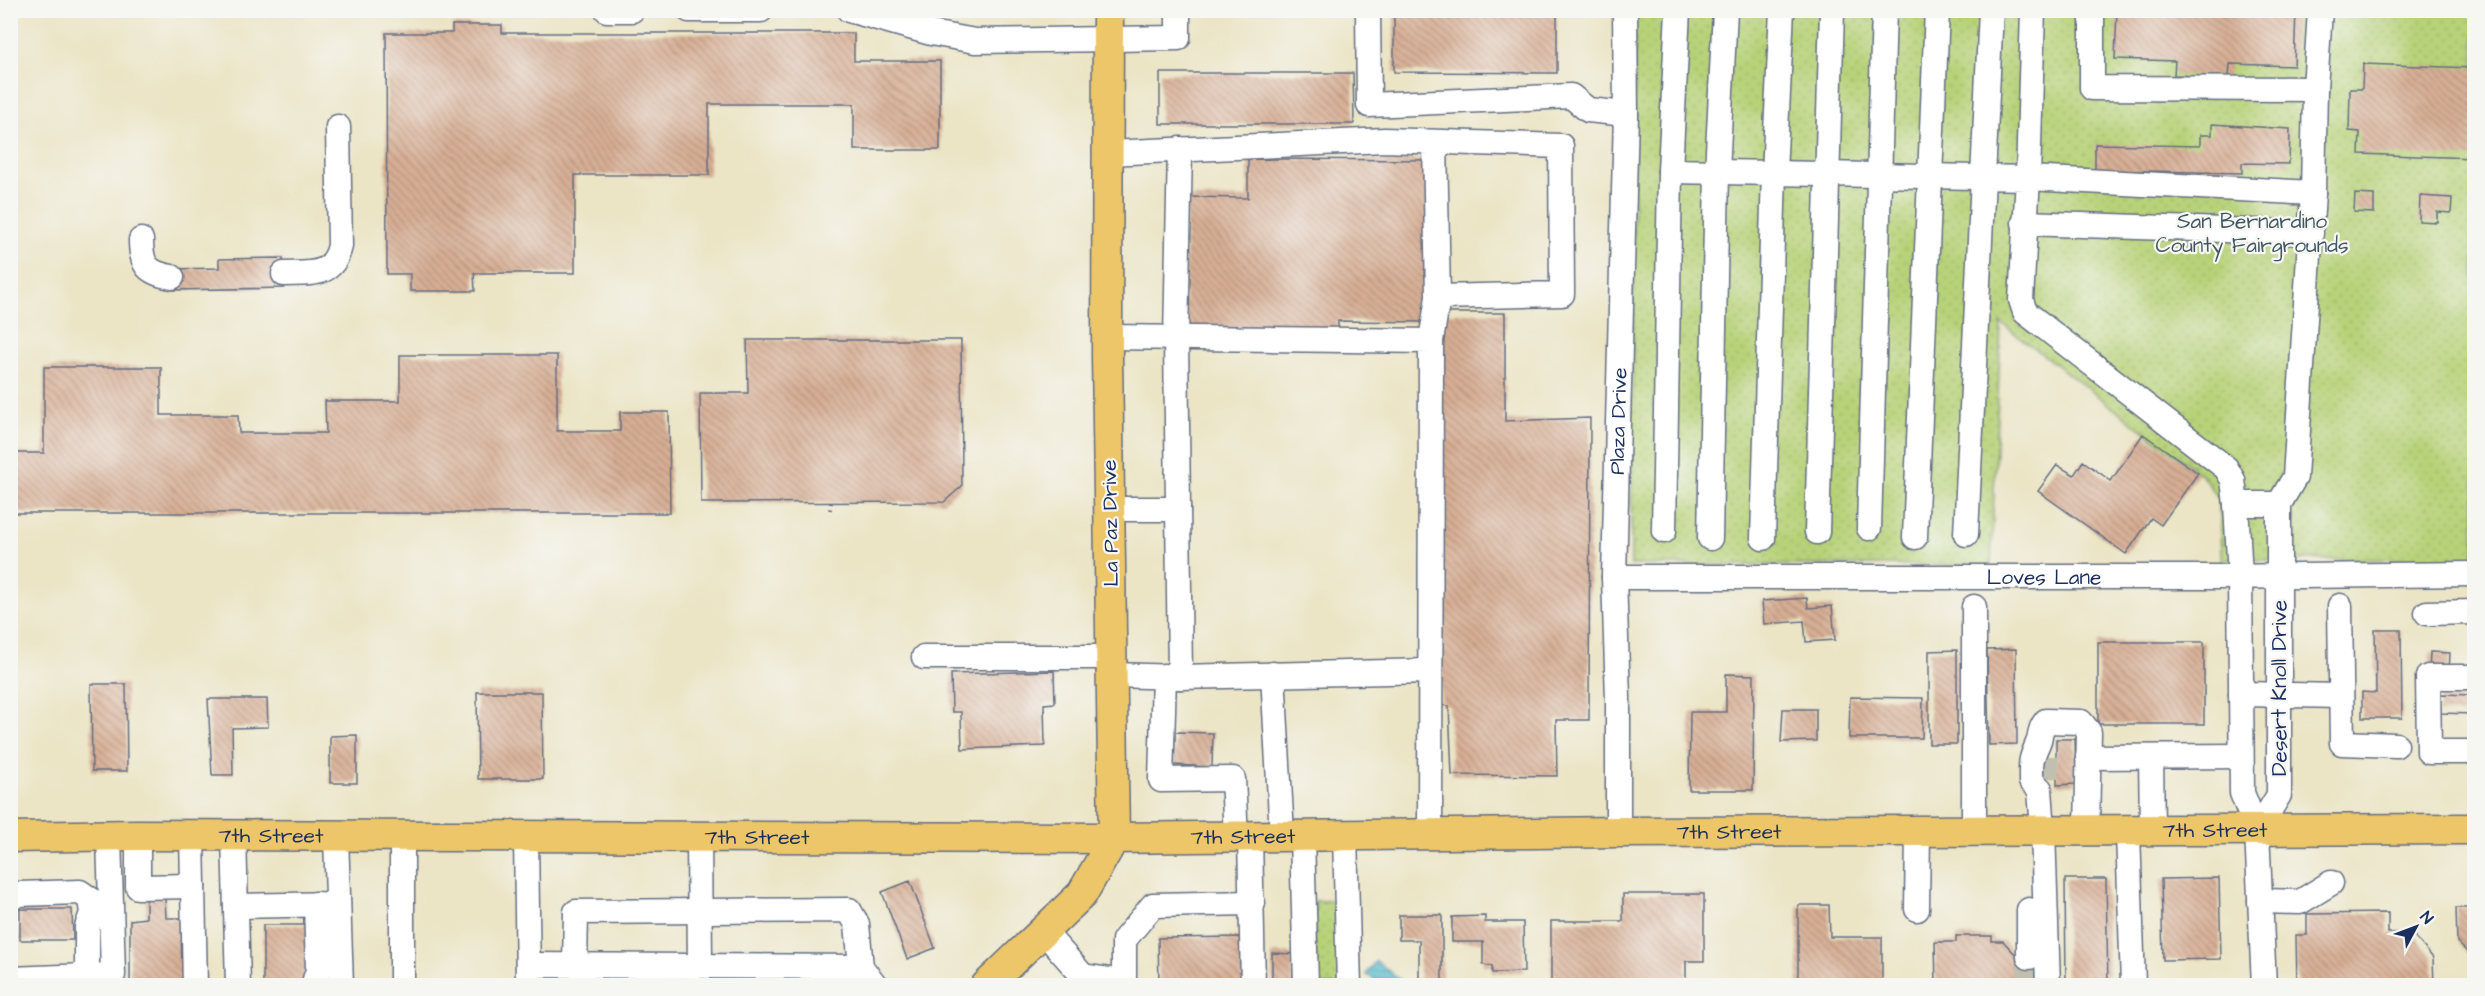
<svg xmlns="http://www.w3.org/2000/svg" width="2485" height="996" font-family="'Architects Daughter',sans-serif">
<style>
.grass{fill:url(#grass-dots);stroke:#69806b;stroke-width:1.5}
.water{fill:url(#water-rules);stroke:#347394;stroke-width:1.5}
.building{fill:url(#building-back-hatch)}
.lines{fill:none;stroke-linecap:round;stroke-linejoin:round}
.minor-tunnel{stroke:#c1c0b0;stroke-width:24;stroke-dasharray:24 12;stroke-linecap:butt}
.minor-casing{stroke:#646e82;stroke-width:27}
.major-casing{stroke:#646e82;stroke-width:33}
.path{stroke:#646e82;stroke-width:4;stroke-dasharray:1.5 4.5;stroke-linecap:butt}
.minor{stroke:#fff;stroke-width:24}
.major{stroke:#ecc669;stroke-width:30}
.labels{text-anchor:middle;stroke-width:4.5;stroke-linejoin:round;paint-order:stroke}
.park-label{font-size:21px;fill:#425864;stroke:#f6f6f2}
.street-label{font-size:21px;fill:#1b2f5e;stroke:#f6f6f2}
</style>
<defs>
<pattern id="grass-dots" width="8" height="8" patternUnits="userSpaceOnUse" patternTransform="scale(1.5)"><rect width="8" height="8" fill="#b7d278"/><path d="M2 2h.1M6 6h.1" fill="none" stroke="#9db56a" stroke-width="1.8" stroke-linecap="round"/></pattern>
<pattern id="water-rules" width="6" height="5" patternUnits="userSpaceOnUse" patternTransform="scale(1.5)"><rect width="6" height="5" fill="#4cb7c9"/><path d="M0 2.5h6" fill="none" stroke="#3e95a6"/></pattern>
<pattern id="building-back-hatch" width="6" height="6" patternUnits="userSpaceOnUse" patternTransform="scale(1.5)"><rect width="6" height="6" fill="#d8af94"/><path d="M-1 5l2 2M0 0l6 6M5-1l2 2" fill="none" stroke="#ae8f7c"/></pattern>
</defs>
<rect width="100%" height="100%" fill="#f6f6f2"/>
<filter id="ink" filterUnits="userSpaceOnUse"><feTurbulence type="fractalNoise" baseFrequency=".0167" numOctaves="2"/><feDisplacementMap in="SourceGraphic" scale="12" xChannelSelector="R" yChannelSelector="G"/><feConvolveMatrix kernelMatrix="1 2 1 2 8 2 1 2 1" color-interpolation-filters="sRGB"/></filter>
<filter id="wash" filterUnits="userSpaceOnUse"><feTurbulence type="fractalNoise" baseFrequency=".008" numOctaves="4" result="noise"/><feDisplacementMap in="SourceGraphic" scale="24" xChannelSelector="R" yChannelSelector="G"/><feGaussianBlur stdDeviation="1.35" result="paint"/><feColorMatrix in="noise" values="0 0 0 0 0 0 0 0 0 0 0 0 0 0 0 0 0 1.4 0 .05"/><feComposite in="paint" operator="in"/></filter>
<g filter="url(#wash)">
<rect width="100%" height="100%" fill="#ebe4c5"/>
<path class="grass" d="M1635,11H2474V559L2221,560L2220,515L2217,496L2201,474L2001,323L1991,565H1631Z
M1315,901H1336L1341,985H1314Z"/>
<path class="water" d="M1376,961L1407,985H1382L1366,974Z"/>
<g id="blocks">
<path class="building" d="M1394,10H1557V73L1394,72Z
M2117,10H2296L2294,66L2230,64L2229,77L2174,75L2175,61L2115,59Z
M452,25H502V33H854V61H940V150H854V104H709V175H575V273H474L475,291H410V274H387L386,33H452Z
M2363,64L2474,68V158L2359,154L2360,132L2349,131L2350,89H2362Z
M1160,73H1353L1354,124H1160Z
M2212,124L2290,129L2289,164L2242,163V173L2095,170V144L2200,146V135H2212Z
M1248,159L1432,160L1431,322L1338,321V331L1185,330L1186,197L1248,198Z
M2355,194L2374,195V213L2354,212Z
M2420,196L2452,198L2451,213L2437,212V222L2419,221Z
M283,258L284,288L172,290V269L219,268V259Z
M1440,313H1505V421L1590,418L1589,720H1556L1557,776L1452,775L1449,706L1441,705Z
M747,340H961L962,486L944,502L701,503L700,393H748Z
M400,355H557V431H620V412H669L670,513H10V453H44V367H161V415H238L239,433H326L325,401H400Z
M2143,434L2198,473L2161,525L2151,518L2126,554L2038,491L2057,465L2074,475L2083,461L2111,481Z
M1807,598L1808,608L1832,606L1835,640L1806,642L1804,621L1764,624L1762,601Z
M2375,630H2401L2402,718H2362V692L2376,693Z
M2098,642H2204V724H2098Z
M2016,649L2017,744L1989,745L1987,650Z
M1957,650V744H1929V651Z
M2430,652L2450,653L2449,673L2429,672Z
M1054,671L1055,703L1044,704L1045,746L962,749L961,712H952L951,674Z
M1726,674L1754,675L1753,790H1689L1690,712H1726Z
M91,684H126L127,771H92Z
M477,692H542L543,779H478Z
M2440,694L2474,695V714L2439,713Z
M1850,697L1923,698L1922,738H1849Z
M208,699H267L268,727L232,728L233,775H212Z
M1783,709H1816V741L1781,742Z
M1175,732L1213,733L1212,767L1174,765Z
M357,735V783H330V736Z
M2056,739H2075L2076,784L2057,785V775H2044V762H2056Z
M2219,878L2221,959L2163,960L2161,879Z
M2065,879H2106L2108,986H2066Z
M910,881L935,948L907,959L882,892Z
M1623,894H1704V961H1686V986L1551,983V921H1623Z
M146,897H165L166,918H188L189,986H130V920L146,918Z
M1798,905H1829L1830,937H1882V986H1798Z
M2456,908H2474V959L2457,942Z
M20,909H72L73,940H20Z
M2388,913V933L2411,932L2433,958L2434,986H2297L2296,935H2307V914Z
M1399,915H1442V986H1419V940H1399Z
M1485,916V922H1523L1524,972L1492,973V966L1483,965V942H1452V917Z
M263,925H312L305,986L263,985Z
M1956,936H1992V941H2003L2016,955L2040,956L2041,986H1936L1935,942H1956Z
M1245,937L1246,986H1159L1158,938Z
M1272,953L1293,954V986H1272Z"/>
</g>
</g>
<g filter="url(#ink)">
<use href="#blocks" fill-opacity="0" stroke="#646e82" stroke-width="1.5"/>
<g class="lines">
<path class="minor-tunnel" d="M2047,756V778
M2029,986V957"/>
<defs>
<g id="minor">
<path d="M607,10H632"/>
<path d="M689,10H761"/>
<path d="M849,10L931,33L975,41L1178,38V10"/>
<path d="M1368,10L1369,105L1571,96L1588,110L1626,114"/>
<path d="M1678,10L1670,171L2028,178L2021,300L2025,312L2226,468L2233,480L2236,504L2240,577L2242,793L2257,831L2264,986"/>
<path d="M2033,10L2028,178L2313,193L2315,89L2320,10"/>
<path d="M2092,10V88L2315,89"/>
<path d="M1108,153L1385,140L1561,146L1562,294L1438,297L1435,142"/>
<path d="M2024,223L2311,233"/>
<path d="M141,240C141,265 147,273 172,277"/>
<path d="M284,274C311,273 333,277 340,246L338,127"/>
<path d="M1108,337L1431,341L1430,833"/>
<path d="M1431,341L1438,297"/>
<path d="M2236,504H2279"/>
<path d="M1110,509H1178"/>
<path d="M1869,528L1884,10"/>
<path d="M1664,531L1670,171"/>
<path d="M1817,532L1832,10"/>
<path d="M1966,534L1991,10"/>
<path d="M1915,537L1937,10"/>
<path d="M1710,538L1717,172L1725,10"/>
<path d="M1763,538L1774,173L1782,10"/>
<path id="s1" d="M1614,577H2219L2474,574"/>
<path d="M2340,606L2342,743L2396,745"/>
<path d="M2427,613L2474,612"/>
<path d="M924,657H1111"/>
<path d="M1273,674L1282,835"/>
<path d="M1112,675L1180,677L1430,671"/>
<path d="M1164,676L1161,780L1233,779L1236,836"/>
<path d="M1180,677L1176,338L1180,149"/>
<path d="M2474,677H2428L2429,752H2474"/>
<path d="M2241,694L2341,696"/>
<path d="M2088,757L2241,756"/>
<path d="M2151,757L2152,830"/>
<path d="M1974,830V607"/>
<path d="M2128,831L2133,986"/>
<path d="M2257,831L2279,795V504L2295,477L2313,193"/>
<path id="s2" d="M1618,832V699L1614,577L1626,114L1625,10"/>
<path d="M1345,834L1349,986"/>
<path d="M138,835V887L193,886"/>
<path d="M192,835L195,986"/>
<path d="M234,835L238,986"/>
<path d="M1250,835L1253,986"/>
<path d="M1302,835L1306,986"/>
<path d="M336,836L341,986"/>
<path d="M526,836L528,986"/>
<path d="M699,836L700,966"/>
<path d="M10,899L18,894L80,892L90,899L92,913L87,927V976"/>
<path d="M2260,901L2300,902L2331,883"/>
<path d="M236,906L338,904"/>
<path d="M1917,909L1918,831"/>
<path d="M2029,910V957"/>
<path d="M1044,932L1083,976L1124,982"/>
<path d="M528,965L861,967L876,986"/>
<path d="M575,966L576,912L849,910L857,924L861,967"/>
<path d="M10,979L113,975L109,835"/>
<path d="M313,986L318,970L316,904"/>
<path d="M402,986V836"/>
<path d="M1124,986V940L1153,905L1253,903"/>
<path d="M2048,986L2043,830L2040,789L2031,781C2031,761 2030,761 2038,743C2042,734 2038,731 2046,721L2081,722L2089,732L2087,830"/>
</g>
<g id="major">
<path id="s3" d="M10,837L138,835L1114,838L1618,832L2474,829"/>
<path d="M986,986L1082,894L1114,838L1107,356L1108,10"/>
</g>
</defs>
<use href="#minor" class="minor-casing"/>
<use href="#major" class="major-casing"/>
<path class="path" d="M830,510L831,502"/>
<use href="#minor" class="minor"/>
<use href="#major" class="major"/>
</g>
</g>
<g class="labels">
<g class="park-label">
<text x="2252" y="228">San Bernardino<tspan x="2252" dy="24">County Fairgrounds</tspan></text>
</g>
<g class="street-label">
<text dy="7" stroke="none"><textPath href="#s2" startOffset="411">Plaza Drive</textPath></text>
<text transform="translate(1110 523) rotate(-91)" y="7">La Paz Drive</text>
<text dy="7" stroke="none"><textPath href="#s1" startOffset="430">Loves Lane</textPath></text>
<text transform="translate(2279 688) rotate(-90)" y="7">Desert Knoll Drive</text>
<text dy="7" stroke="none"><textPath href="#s3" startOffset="2205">7th Street</textPath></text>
<text dy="7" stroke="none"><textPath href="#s3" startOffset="1719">7th Street</textPath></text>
<text dy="7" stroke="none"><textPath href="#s3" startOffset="261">7th Street</textPath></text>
<text dy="7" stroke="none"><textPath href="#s3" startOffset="747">7th Street</textPath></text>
<text dy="7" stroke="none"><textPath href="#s3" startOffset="1233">7th Street</textPath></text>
</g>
</g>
<rect width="2485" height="996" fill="none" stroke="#f6f6f2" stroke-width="36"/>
<g transform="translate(2416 927) rotate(49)" stroke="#f6f6f2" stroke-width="4.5" paint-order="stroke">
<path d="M0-4.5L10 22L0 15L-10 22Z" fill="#1b2f5e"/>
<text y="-9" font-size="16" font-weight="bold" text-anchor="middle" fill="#1b2f5e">N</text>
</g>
</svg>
